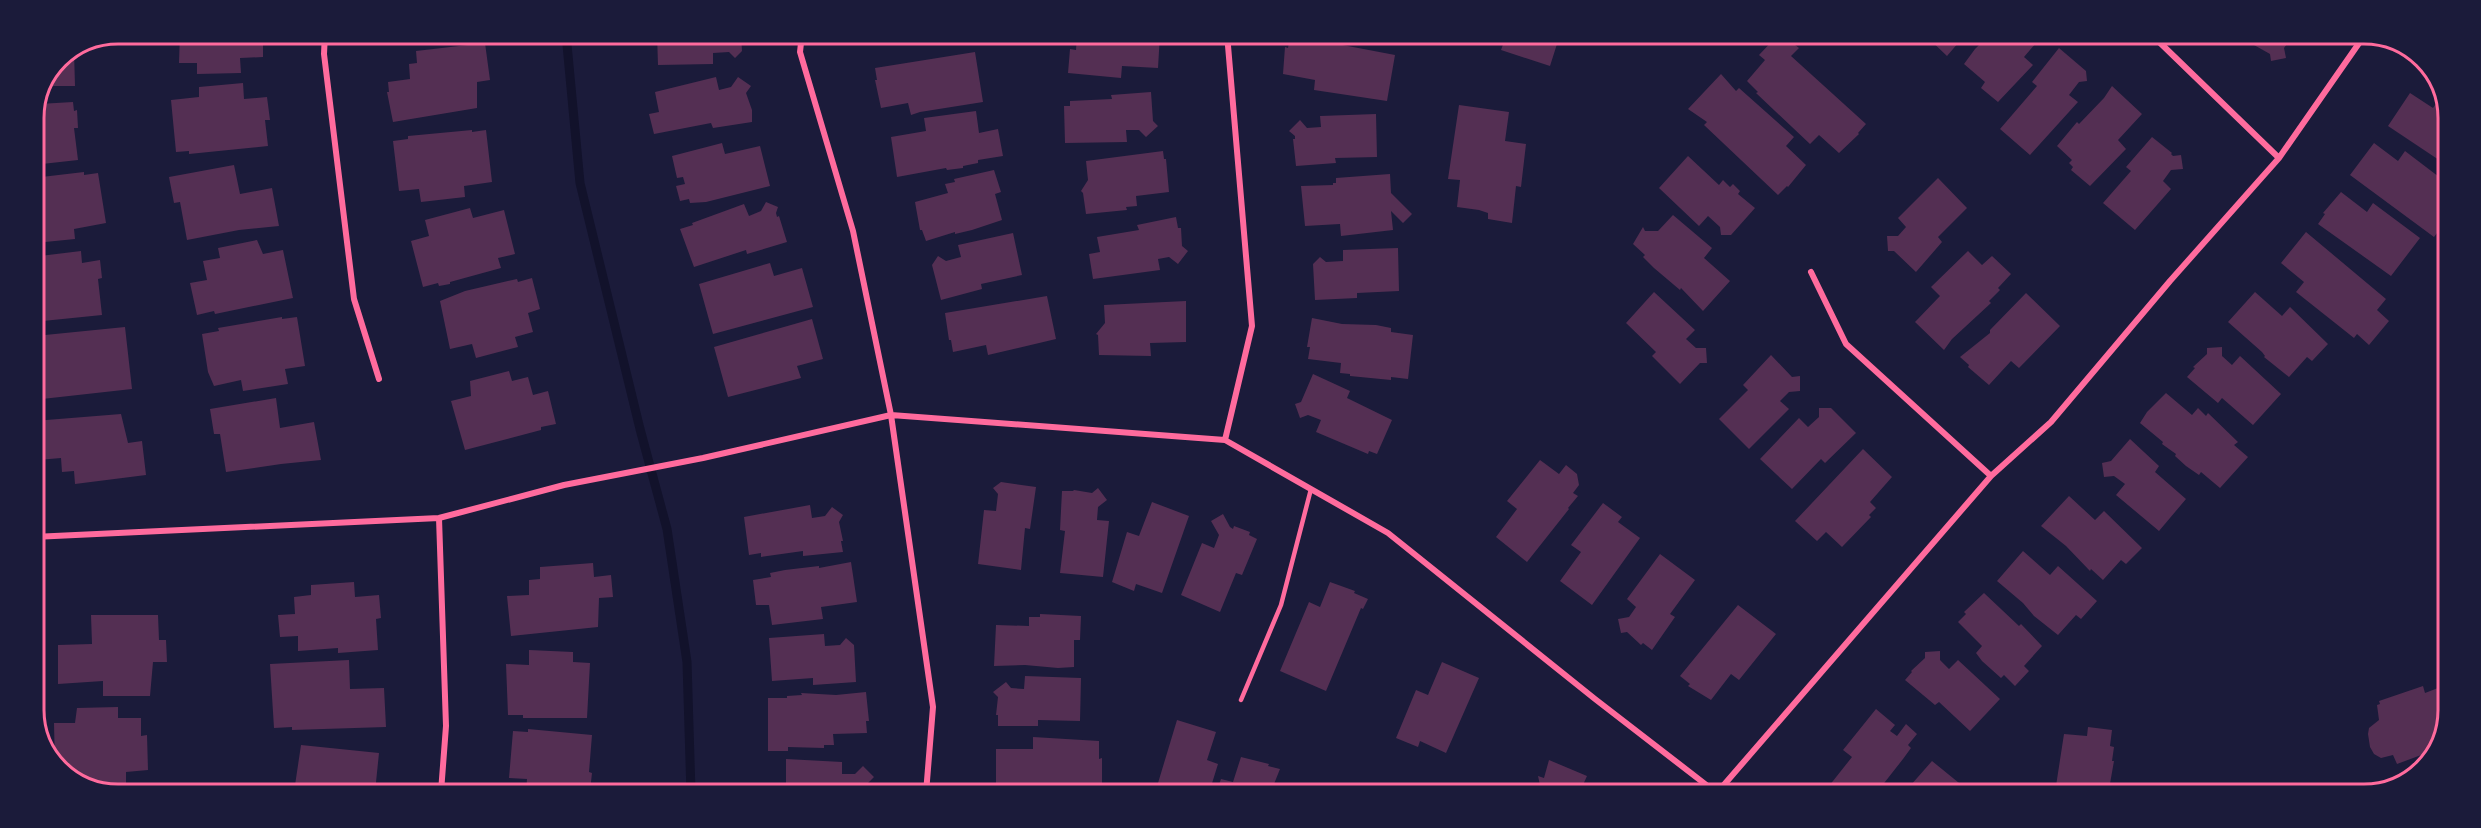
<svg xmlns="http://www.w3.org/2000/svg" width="2481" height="828" font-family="Montserrat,sans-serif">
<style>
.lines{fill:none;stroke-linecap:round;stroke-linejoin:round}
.stream{stroke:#12122b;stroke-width:9}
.building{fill:#542f53}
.service{stroke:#ff6b9d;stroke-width:4.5}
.minor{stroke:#ff6b9d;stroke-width:6}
.rim{fill:none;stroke:#ff6b9d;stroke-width:3}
</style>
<rect width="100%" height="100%" fill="#1b1b3a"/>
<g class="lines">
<path class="stream" d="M566,34L580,183L640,429L667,529L687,662L691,793"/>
</g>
<path class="building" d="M180,33H263V57L240,58L241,73L197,74V63H179Z
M657,34H741L742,51L735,58L729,52L713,53V64L658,65Z
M1077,34H1160L1158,68L1122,66L1121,78L1068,73L1070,49L1076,50Z
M1290,35L1395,55L1387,101L1314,90L1315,80L1283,74L1285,47L1288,48Z
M1495,35H1554L1552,42L1557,44L1550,66L1501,50L1505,39Z
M1925,35H1965L1947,56Z
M1989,35L2042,36L2024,57L2033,65L1998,102L1981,88L1985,82L1964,64L1975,49Z
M1777,36L1782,40L1790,41L1799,48L1791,56L1866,124L1858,133L1859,134L1839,153L1819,135L1810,144L1756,93L1758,92L1747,81L1765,60L1759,55Z
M2247,36H2307L2301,44L2292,37L2284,48L2286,58L2271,61L2270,54L2254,45L2255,43Z
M485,43L490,80L477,82V108L393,122L387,92H389L388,82L410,79L409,64L417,63L416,51Z
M2059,48L2086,71L2087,81L2079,82L2069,95L2078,102L2030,155L2000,129L2037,86L2032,82Z
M74,51L75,86H46L58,58Z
M975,52L983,102L920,112L911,115L908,103L881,108L875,80H877L875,68Z
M1721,74L1736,91L1739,88L1794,137L1786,146L1806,165L1788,187L1787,186L1778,195L1704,125L1707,122L1688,109Z
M716,77L719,90L731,87L738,77L751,86L746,93L752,110V122L713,128L711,123L654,134L649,114L659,112L655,92Z
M243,83L244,99L267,97L270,120H265L268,146L189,154V151L176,152L171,100L199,97V87Z
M2112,86L2142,114L2118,140L2126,149L2090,186L2071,170L2073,167L2069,163L2072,160L2057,146L2077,122L2079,124L2104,98Z
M1151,92L1153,121L1158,126L1146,137L1139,130H1126L1127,142L1065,143L1064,106H1070V101L1112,99L1111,95Z
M2410,93L2433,108L2440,98L2443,99L2448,112V166L2388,126Z
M73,102L74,111L77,110L78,128H74L78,160L33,165V117L39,104Z
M1459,105L1509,112L1505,141L1526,144L1521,187L1516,186L1512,223L1488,219V213L1479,210L1457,207L1460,180L1448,179Z
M976,111L979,133L998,129L1003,156L978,160V163L963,166V168L947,170L946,168L897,177L891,137L926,131L924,118Z
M1376,114L1377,157L1335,158L1336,163L1296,166L1293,139H1295V136L1289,131L1300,120L1307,128L1321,127L1320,116Z
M472,130V132L486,130L492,182L464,186L465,197L421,202L419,189L399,191L393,141L408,139V136Z
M2152,137L2172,153L2171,154L2173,156L2181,155L2183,169L2171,170L2163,181L2171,189L2135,230L2103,203L2131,171L2126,167Z
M722,143L725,154L760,146L770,186L706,202L690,203L689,199L680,201L676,186L685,184L683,177L677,178L672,156Z
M2374,143L2398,161L2405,151L2447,183V228L2443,225L2434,237L2350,175Z
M1163,151L1164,159H1166L1169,192L1136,196L1137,206L1126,207L1127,210L1086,214L1083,193L1081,191L1088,180L1086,161Z
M1688,156L1719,185L1723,180L1730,187L1733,184L1740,191L1738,194L1755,208L1731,235H1721L1720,227L1708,216L1699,226L1659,188Z
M234,165L240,194L272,188L279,226L239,230L187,240L180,202L174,203L169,177Z
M994,170L1001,192L995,194L1002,220L972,230L955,234V232L926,241L922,230H920L915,202L948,193L945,184L955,182L954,179Z
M84,172V175L98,173L106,223L74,229L75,239L35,243L33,238V178Z
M1390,174L1391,193L1412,214L1403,223L1391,211L1393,230L1341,236L1340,224L1305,226L1301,186L1333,185V183H1336V178Z
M1938,178L1967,208L1938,237L1942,242L1916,272L1894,251H1888L1887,236H1898L1906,227L1898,218Z
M2341,192L2367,212L2373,203L2420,238L2391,276L2318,224L2325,214L2323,213Z
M766,202L778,207L776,213L777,217L779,216L787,242L747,254L746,250L694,267L680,229L693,225L692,223L744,204L749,216L761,211Z
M470,208L473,218L504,210L515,254L498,258L501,268L450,282V284L439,286L438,283L423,287L411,241L429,236L425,220Z
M1673,215L1712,248L1704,258L1730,281L1703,311L1681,288L1680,290L1654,268L1643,257L1645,255L1633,244L1643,227L1645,231H1658Z
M1176,217L1178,228H1181L1182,246L1188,251L1178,264L1169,257L1158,259L1160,270L1093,279L1089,254L1100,252L1097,237L1139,230L1137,225Z
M2306,232L2386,299L2377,310L2389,321L2369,345L2357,334L2354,338L2296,292L2304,282L2281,263Z
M1013,233L1022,275L981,284L982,289L941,300L932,265L938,256L946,261L961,257L958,245Z
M257,240L263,254L283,250L293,298L215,314L214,311L197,315L190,283L207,280L203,261L220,258L218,248Z
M1398,248L1399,291L1357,293V298L1315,300L1313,264L1320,257L1326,262L1343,261V250Z
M81,251L82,263L100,260L102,278L98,279L102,315L33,322V272L40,271V256Z
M1968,251L1982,265L1992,256L2011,274L1998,288L2000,290L1989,301L1991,303L1952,339L1944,350L1915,322L1940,296L1931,287Z
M770,263L774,276L802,268L813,307L713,334L699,284Z
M532,278L540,309L528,313L533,332L515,337L518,347L476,358L472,344L450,349L440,301L465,291L517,279L518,282Z
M1654,292L1695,330L1686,339L1696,348H1706L1707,363H1700L1680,384L1652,356L1656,352L1626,323Z
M2255,292L2282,316L2290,307L2328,344L2312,361L2307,357L2289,377L2264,357L2265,356L2262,352L2228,322Z
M2026,293L2060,326L2019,368L2011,361L1989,385L1968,367L1969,365L1960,357L1990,333V330Z
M1047,296L1056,339L988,355L986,345L953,352L951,340H949L945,313Z
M1186,301V342L1150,343L1151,356L1099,355L1098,335L1096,334L1105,323L1104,305Z
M282,317V319L297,317L305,366L285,369L288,384L243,391L241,380L214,386L208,372L202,334L219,331L218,328Z
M1312,318L1342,324L1376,325L1391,328V332L1413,335L1408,379L1391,377V380L1350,376V374L1340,373L1341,363L1308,359L1310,347H1307Z
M812,319L823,359L797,366L801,378L728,397L714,347Z
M125,327L132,389L33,400V350L43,349L45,335Z
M2222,347V356L2232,365L2240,356L2281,394L2253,425L2222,398L2218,403L2187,377L2195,368L2193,367L2207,354V348Z
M1771,355L1792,377L1800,376V391L1789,392L1780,401L1789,409L1749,449L1719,419L1748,390L1743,385Z
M509,371L512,381L528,377L533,395L548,391L556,424L541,427V430L465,450L451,401L471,396L470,381Z
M1313,374L1350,391L1347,398L1392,420L1377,454L1369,451L1368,454L1316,432L1321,420L1308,415L1300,418L1295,404L1301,402Z
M2166,393L2192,415L2198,408L2206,416L2208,413L2238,442L2234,445L2248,457L2220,488L2201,472L2199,475L2186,466L2175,456L2176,454L2162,444L2163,442L2140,423L2147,412Z
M276,398L280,428L314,422L321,460L281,464L226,472L220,434H214L210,409Z
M1819,408H1831L1856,433L1825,463L1821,459L1792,489L1760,459L1799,418L1808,427L1819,417Z
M121,414L128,443L142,441L146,475L75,484L74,471L62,472L61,458L38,460L34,421Z
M2130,439L2159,466L2155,472L2186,499L2159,531L2116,495L2125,484L2114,476L2104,477L2102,463L2111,461Z
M1863,449L1892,477L1870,502L1876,508L1869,515L1871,517L1842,547L1826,532L1817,541L1795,521Z
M1540,460L1559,474L1566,465L1577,474L1579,485L1573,493L1578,496L1568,508L1569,509L1527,562L1496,537L1517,509L1507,501Z
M1001,482L1036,487L1030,529L1025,528L1021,570L978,564L984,510L996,511L998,494L993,488Z
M1098,488L1107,500L1098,507L1097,520L1109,521L1103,577L1060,573L1065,531L1060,530L1062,491H1073L1074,490L1092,493Z
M2069,496L2095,520L2104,511L2142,548L2126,564L2121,560L2103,580L2091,569L2090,571L2066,546L2041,526Z
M1152,502L1189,516L1162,593L1136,584L1134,591L1112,582L1127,532L1139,536Z
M1603,503L1622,517L1618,522L1640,538L1592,605L1560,581L1581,552L1571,545Z
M810,505L812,518L825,516L832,507L843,515L839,522L843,541H841L843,552L803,556V551L761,557V553L749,555L744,517Z
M1223,514L1230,527L1233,529L1234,526L1250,532L1249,535L1257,539L1242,575L1236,573L1220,612L1181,595L1202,543L1214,548L1219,535L1211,521Z
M2023,551L2050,575L2058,566L2097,601L2081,619L2076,615L2058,635L2034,616L2023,603L1997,581Z
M1660,554L1695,580L1670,614L1675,617L1652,650L1643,643L1641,645L1627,632L1621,633L1618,619L1629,617L1636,607L1627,599Z
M851,562L857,602L821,607L823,619L772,625L769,605H756L753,580L771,577L770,573L785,570L819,566V568Z
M593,563L594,577L611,575L613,597L599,598L598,627L511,636L507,596L529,595V580L540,579V567Z
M354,582L355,597L379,595L381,618L376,619L378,650L338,653V648L298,651V636L280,637L278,615L295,614L294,597L311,595V585Z
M1330,582L1355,591L1354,593L1368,599L1363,609L1361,608L1326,691L1280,671L1309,602L1320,607Z
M1984,593L2019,626L2021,624L2042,646L2024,666L2029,671L2015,686L2004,675L2001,678L1982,661L1976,653L1982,646L1958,622L1966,614L1964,612Z
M1738,605L1776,634L1739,680L1731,674L1711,700L1688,686L1690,684L1680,676Z
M1040,614L1081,616L1080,640H1074V667L1058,668L1025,665L994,666L996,625L1029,626V617H1040Z
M91,615H158L159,640H166L167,662H153L150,696H103V681L58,684V645L92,644Z
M824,634L825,646L840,645L846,638L854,645L856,682L813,685V678L772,681L769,638Z
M529,650L573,652V662L590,663L587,718H523V715H508L506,664L529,665Z
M1940,651V660L1949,669L1958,660L2000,699L1970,731L1939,702L1935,705L1905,680L1912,672L1911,671L1925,658V652Z
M349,660L350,689L384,688L386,727L292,730V727L274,728L270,664Z
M1442,662L1479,678L1446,753L1420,741L1418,747L1396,738L1416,690L1428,695Z
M1025,676L1081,678L1080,721L1038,720V726H998V715H996L998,697L993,692L1006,682L1011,688L1024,689Z
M2423,686L2425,693L2438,688L2440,696L2445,694V733L2432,751L2397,764L2393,755L2381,758L2374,754L2370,747L2368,734L2369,728L2379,720L2377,705L2380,704L2379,701Z
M866,692L869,721H866L867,733L833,734L834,745H824V748L788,747V751H768V698H787V696L802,695L801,693L836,695Z
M118,707V718H141V736L147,735L148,770L126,772V791L91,789L74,779V773L63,772L55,767L54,723H75L77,708Z
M1876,709L1895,725L1890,731L1897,736L1906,724L1917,734L1908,745L1911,748L1903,759L1881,787L1879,785L1871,794H1840L1829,786L1852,757L1843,750Z
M1177,720L1216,732L1207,760L1218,764L1209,793H1155Z
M2088,727L2112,730L2110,746L2114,747L2112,761H2114L2108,795H2068L2069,787L2056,786L2064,734L2087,736Z
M528,729L592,735L589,772L592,773L590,791L573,789V793H526L527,779L509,778L513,731L528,732Z
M1033,737L1099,741V759L1102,758V789H1062V791L1028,790V788L996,789V749H1033Z
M301,745L379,753L375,792H294Z
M1241,757L1269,764L1268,766L1280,769L1270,794L1216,793L1221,779L1233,782Z
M786,759L842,762V774H855L863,766L874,777L868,783L869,793H786Z
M1549,760L1587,776L1582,787L1597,794H1542L1538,776L1544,778Z
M1932,761L1964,787L1959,794H1903Z"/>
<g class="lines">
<path class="service" d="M1241,700L1281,605L1311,489"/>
<path class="minor" d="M325,33L324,54L354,299L379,379
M802,34L800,52L853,231L891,415L933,707L926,793
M2153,36L2279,158
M1811,272L1846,344L1991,476
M1225,440L1252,326L1227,34
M439,518L446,726L441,792
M33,537L439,518L564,485L703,458L891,415L1225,440L1388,533L1595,699L1718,794
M1716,794L1991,476L2051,422L2170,281L2279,158L2364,36"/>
</g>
<path d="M0 0H2481V828H0ZM118 44H2364A74 74 0 0 1 2438 118V710A74 74 0 0 1 2364 784H118A74 74 0 0 1 44 710V118A74 74 0 0 1 118 44Z" fill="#1b1b3a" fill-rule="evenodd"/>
<path class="rim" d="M118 44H2364A74 74 0 0 1 2438 118V710A74 74 0 0 1 2364 784H118A74 74 0 0 1 44 710V118A74 74 0 0 1 118 44Z"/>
</svg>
